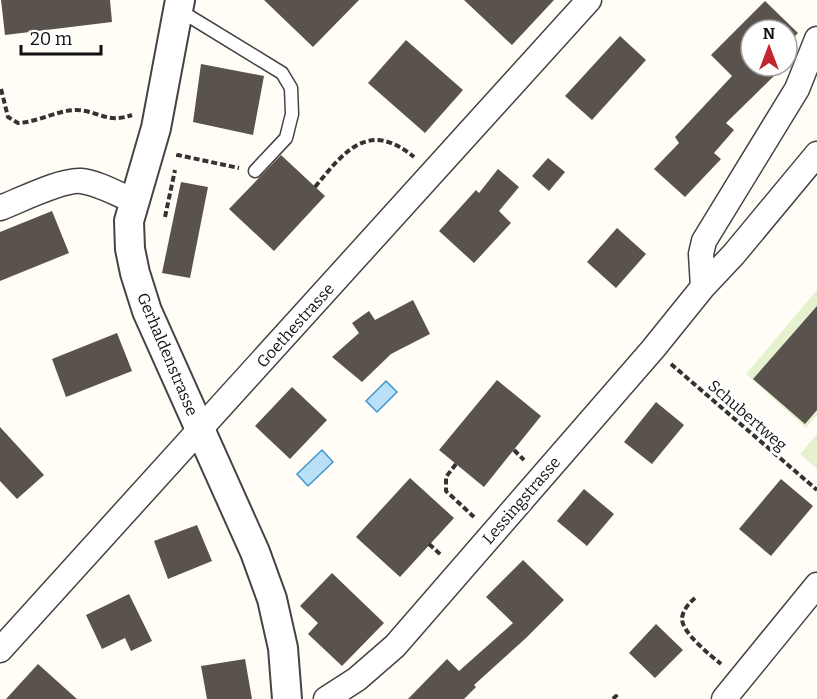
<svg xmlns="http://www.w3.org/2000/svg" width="817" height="699" font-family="Bitter,serif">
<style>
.pitch{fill:#e6f2cf}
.water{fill:#b9e0f7;stroke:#3f96cf;stroke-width:1.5}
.building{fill:#5a524d}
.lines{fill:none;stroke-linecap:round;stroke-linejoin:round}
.service-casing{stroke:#444;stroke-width:15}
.minor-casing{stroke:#444;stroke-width:27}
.tertiary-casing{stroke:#444;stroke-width:32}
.path{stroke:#333;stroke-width:4;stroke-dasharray:6 3;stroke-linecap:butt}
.service{stroke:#fff;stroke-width:12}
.minor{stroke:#fff;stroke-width:24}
.tertiary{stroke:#fff;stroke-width:28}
.labels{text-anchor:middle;stroke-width:6;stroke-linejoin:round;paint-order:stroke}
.street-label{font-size:16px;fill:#111;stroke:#fff}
</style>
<rect width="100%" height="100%" fill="#fffdf5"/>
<path class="pitch" d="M817,290V415L806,428L746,374Z
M817,434V469L800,454Z"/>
<path class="water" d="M386,381L397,392L377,412L366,401Z
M322,450L333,462L308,486L297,474Z"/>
<path class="building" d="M1,0H110L112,22L5,35Z
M264,0H359L313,47Z
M464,0H554L512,45Z
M765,1L798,33L787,44V30H751V66H768L776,74L726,123L734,130L714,153L721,159L685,197L654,169L679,143L675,137L732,76L711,55Z
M620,36L646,60L592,120L565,96Z
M406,40L463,90L425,133L368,83Z
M201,64L264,76L253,135L193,122Z
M281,155L325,196L274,251L229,209Z
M548,158L565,172L549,191L532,176Z
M498,169L519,187L499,211L511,223L474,263L439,231L476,190L479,193Z
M181,182L208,187L190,278L162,273Z
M52,211L69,253L0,281V232Z
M617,228L646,254L616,288L587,262Z
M413,300L430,334L391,354L362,382L332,357L359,333L352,323L369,311L375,320Z
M817,306V410L805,424L753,379Z
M117,333L132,371L66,397L52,359Z
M497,380L541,416L484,487L439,450Z
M292,387L327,420L290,459L255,426Z
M656,402L684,425L652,464L624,442Z
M0,427L44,475L17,499L0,481Z
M410,478L454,518L400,577L356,537Z
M781,479L813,506L771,556L739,529Z
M584,489L614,514L587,546L557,521Z
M197,525L212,561L168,579L154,541Z
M523,560L564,600L526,638L474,685L476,687L464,699H408L447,659L459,671L513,623L486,597Z
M332,573L384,623L342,666L308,634L318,623L300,606Z
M129,594L152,641L131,651L125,638L102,649L86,615Z
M656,624L683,650L655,678L629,653Z
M245,659L252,699H207L201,666Z
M38,664L77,699H6Z"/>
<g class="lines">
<defs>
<path id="service" d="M179,10L282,73L291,88L292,114L286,138L255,171"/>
<path id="minor" d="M0,208C19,201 62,179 81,181C99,183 117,194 134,201
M703,287L734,254L817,154
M0,650L589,0
M326,699L357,679L395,646L653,349L703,287L701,254L704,241L797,89L817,39
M724,699L817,585"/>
<path id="tertiary" d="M180,0L156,128L129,221L130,249L135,273L147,311L255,552L272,599L283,648L287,699"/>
</defs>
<use href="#service" class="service-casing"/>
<use href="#minor" class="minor-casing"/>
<use href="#tertiary" class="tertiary-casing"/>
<path class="path" d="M1,89L8,117L18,123C39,122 57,110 77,110C99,111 107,124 132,115
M178,157V155L239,168
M315,187C344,152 368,119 414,157
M165,217L175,170
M671,364L817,490
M514,450L524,460
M456,464L446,477V491L474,517
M429,544L441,555
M695,598C689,603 683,610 682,618C681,632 710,655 721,664
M613,699L616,696L618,699"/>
<use href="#service" class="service"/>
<use href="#minor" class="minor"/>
<use href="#tertiary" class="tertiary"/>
</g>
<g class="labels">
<g class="street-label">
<text transform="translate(295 325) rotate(-48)" y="6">Goethestrasse</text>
<text transform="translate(168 354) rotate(67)" y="6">Gerhaldenstrasse</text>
<text transform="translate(748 415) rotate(41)" y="6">Schubertweg</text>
<text transform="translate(521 500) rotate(-49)" y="6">Lessingstrasse</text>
</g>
</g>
<g transform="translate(769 48)"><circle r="28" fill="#ffffff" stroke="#a0a0a0" stroke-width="1.5"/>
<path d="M0-4.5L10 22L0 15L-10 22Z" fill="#c4262e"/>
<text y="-9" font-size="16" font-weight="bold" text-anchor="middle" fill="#111111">N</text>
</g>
<path d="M21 45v9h80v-9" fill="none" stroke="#111111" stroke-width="3"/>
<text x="30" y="45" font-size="18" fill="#111111" stroke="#ffffff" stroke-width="4.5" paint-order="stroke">20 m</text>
</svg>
